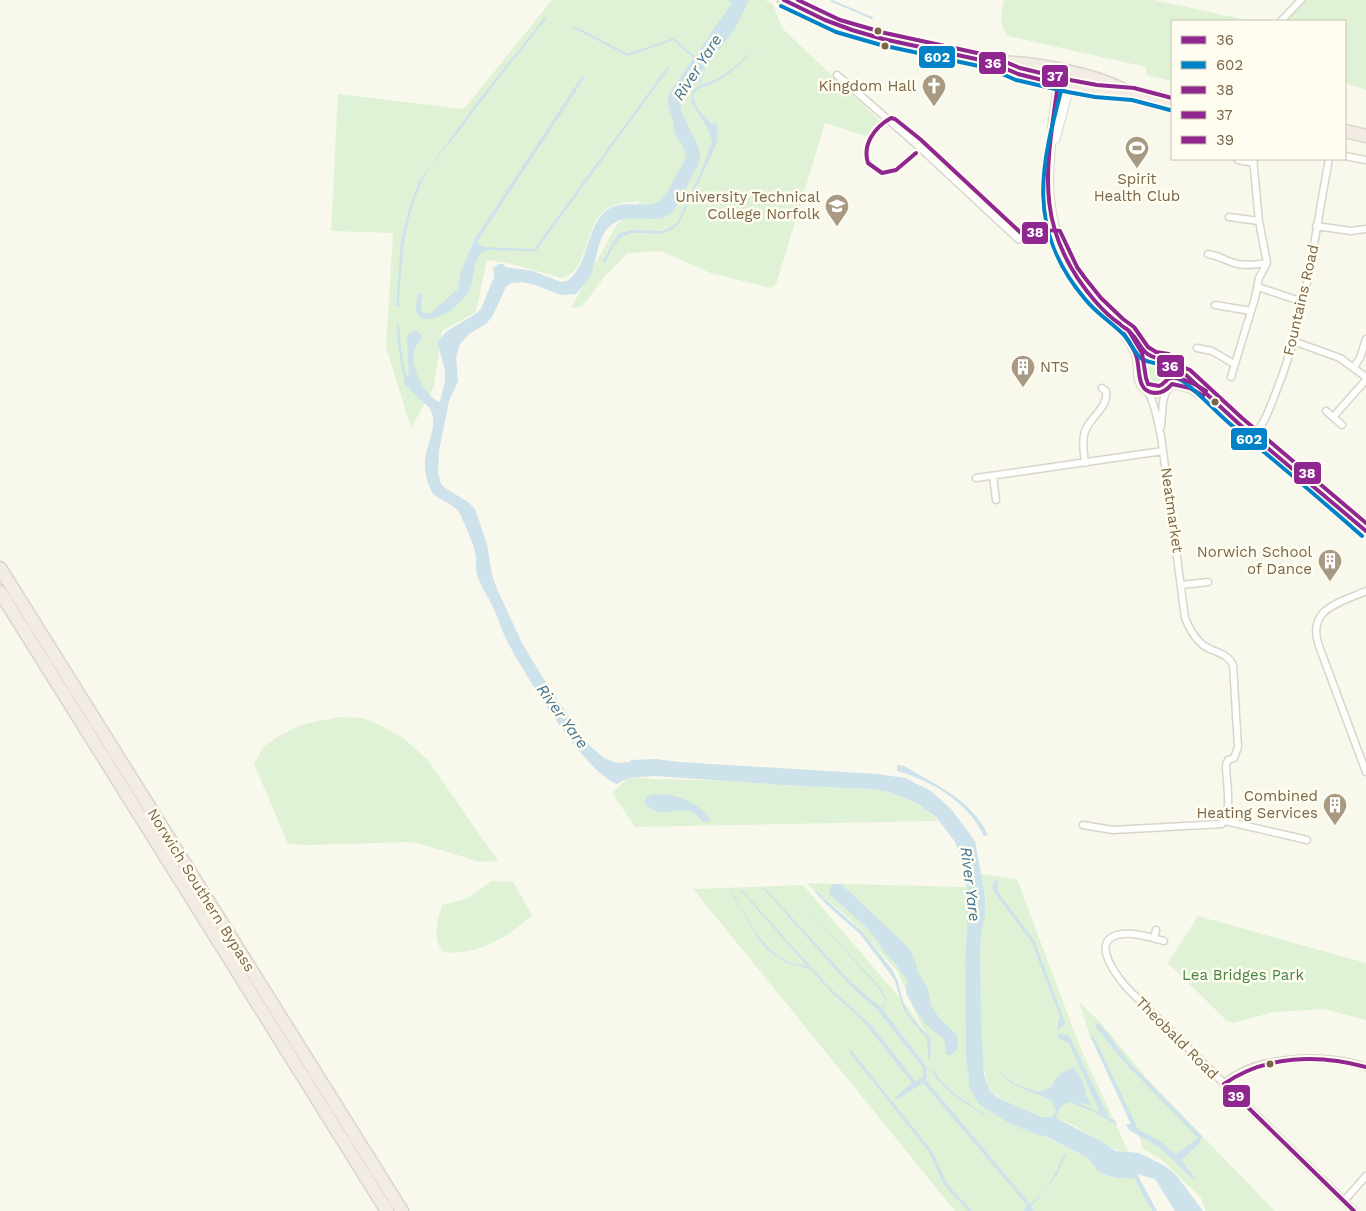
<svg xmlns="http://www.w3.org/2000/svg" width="1366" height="1211" font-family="'Work Sans',sans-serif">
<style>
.green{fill:#e0f2d6}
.water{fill:#cde2eb}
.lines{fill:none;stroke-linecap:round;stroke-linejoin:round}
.stream{stroke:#cde2eb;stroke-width:2}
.street-casing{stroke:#d9d5cb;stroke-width:9}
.secondary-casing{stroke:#dad5ca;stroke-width:11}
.highway-casing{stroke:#dad5ca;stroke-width:15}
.street{stroke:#fefefc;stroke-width:6}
.secondary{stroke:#fefefc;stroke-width:9}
.highway{stroke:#f2ece5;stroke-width:12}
.bus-1-casing{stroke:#fffdf0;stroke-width:8}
.bus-2-casing{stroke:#fffdf0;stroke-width:8}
.bus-3-casing{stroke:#fffdf0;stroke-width:8}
.bus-4-casing{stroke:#fffdf0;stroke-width:8}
.bus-5-casing{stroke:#fffdf0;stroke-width:8}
.bus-1{stroke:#90268f;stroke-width:4}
.bus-2{stroke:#0082c8;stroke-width:4}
.bus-3{stroke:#90268f;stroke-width:4}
.bus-4{stroke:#90268f;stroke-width:4}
.bus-5{stroke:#90268f;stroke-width:4}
.bus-dot{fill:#7b6649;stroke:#fffdf0;stroke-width:2}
.labels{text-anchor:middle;stroke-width:5;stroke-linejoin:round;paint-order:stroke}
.poi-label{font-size:15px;fill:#7b6649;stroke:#fffdf0;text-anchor:end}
.street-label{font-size:15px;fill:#7b6649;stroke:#fffdf0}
.park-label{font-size:15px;fill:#43823f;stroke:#fffdf0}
.water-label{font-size:16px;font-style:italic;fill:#427697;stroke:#fffdf0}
.line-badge{stroke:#fffdf0;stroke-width:2}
.badge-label{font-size:14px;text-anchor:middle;font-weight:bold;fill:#fff}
</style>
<rect width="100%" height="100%" fill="#f9f8ed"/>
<path class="green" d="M552,0H765L773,4L782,28L881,122L869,137L825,123L776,285L771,288L710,273L661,251L628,253L606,275L582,307L571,308L616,226L641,201C630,202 620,202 610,207C582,221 591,271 562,278L511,264L487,260L476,312L442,331L434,387L411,428L386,347L393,233L331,231L338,94L464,109Z
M1004,0H1154L1247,20L1172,21V81L1149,76L1146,73V67L1008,36C999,27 1001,12 1004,0Z
M1305,0H1366V90L1345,83V21H1287Z
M1144 375a12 12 0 1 1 24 0a12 12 0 1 1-24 0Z
M338,717L363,718L382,726L403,738L427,759L498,861L480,862L421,844L411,842L309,845L288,844L254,764L263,747L274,739L296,727L313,722Z
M628,778L732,781L799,786L873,789L889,792L915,802L939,821L635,827L612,793Z
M981,874L1017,879L1080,1047L1129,1153C1104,1149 1085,1128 1061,1120C1055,1118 1049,1119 1043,1117C1032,1115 999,1100 992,1092C977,1076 979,959 981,934C983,921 986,910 985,897C985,889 982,881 981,874Z
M492,881L513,882L532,915C523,922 514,932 504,937C486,947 464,955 444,952C431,941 438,919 442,905L466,899Z
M806,883L967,887V931L965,959L966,1058L969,1079L1007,1122L1044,1136L1088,1158L1112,1178H1134L1152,1211H955L693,889L803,885L911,1011L937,1054L919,1021L898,972L849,918Z
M1198,916L1366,963V1020L1324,1009L1274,1012L1233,1023L1226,1020L1168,963Z
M1079,1002L1100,1022L1151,1083L1275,1211H1206L1201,1198L1162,1160L1143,1149L1137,1130L1093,1036H1090Z"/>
<path class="water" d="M734,0H749L736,27L701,73L704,75L701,77V81C695,85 687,89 683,95C671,113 706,142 699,163C697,167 695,170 693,173C687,185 678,212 665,217C648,223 625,212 609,227C596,239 598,261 590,276C586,283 580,289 576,294L561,295L538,286L523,282L511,283L506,287L492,317L486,324L469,334L460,344L456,357L458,381L449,401L439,451L438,473L441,484L445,488L468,502L475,509L487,544L492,575L497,589L522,643L548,686L590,746L604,758L617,763L630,762L631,760L656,759L679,762L877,774L905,778L931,791L951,809L975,841L985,896V915L981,934L980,954L981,1022L984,1075L990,1091L998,1098L1041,1117H1053L1056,1110L1051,1100L1012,1084L996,1069L1015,1084L1038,1092L1051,1087L1058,1076L1073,1067L1083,1081L1086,1095L1091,1105L1077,1102L1100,1113L1069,1043L1058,1038V1034L1069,1035L1109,1118L1115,1120L1117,1125L1094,1112L1069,1102L1060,1107L1056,1118L1099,1140L1116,1151L1139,1153L1165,1166L1177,1176L1203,1211H1175L1155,1179L1137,1174L1157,1211H1152L1134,1178H1116L1106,1175L1098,1171L1088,1158L1047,1137L1016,1128L983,1114L958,1099L942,1085L936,1078L931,1066C935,1071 938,1077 942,1082C965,1105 1000,1125 1031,1131L1007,1122L979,1104L969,1088V1079L966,1058L965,959L967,931V887L959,852L955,842L937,818L915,802L889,792L873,789L799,786L655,776L628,778L617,784C585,774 521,669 505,637C501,628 498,618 494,609C489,598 481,587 477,575C475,567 477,560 475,552C474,545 463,520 460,514C453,501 435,501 431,490C427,482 424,470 425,461C426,444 439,425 430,409C427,404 422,402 419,398C414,394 411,389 405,385L398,345L397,324L399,323L401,349L406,375L407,376L409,374L407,336L413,331H417L422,336C420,342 416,345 414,351C409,365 426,398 440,402L445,381V371L438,345V341L447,331L474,315L481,309L494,277L493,268L499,264H504L505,267L533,271L561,282L567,281C590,265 585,228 606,211C623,197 647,211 661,200C668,194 671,184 675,177C678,170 685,165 685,157C686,148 680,143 676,136C674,132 674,126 673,121C670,110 665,103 670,92Z
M545,17L547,18C516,57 485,95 456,135C444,150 429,166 421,184C403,223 401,265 399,306H396L401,240L410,205L419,182L474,106Z
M759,46L730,73L716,82L698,89L694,93L693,98L698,109L711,124L717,123V142L712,154L679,223C662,245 636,224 620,239C613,245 609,255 605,263L602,262L618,234L632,230L663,231L677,223L702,169L712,142L708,129L692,103L691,93C697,84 706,84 715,80C731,71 745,57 759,46Z
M668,66L670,67L536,251L487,250L482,252C471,264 475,281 468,292C462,304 434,327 419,316C414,311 417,300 418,293L422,295L421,310L424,313H431L458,289L461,272L474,240L582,76L585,77L477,242L483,247L534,249Z
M897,765L904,766C936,785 972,800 988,835L984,836C968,802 932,781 897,771Z
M654,794C660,795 668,794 674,796C689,799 704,809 711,821L703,822C699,818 695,812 690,811C675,807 657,820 644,802L647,796Z
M995,879L998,880V892L1034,940L1065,1022V1025L1058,1030L1057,1026L1060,1017L1032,943L994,892L992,887Z
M833,884H841L906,945L913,955L918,972L928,989L932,1007L940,1019L956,1034L958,1041L957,1049L952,1055H947L944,1039L925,1024L909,999L906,993L907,980L894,962L884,952L877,940L865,926L829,894V889Z
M764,887L850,981L863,993L882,1008L886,1001L878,987L789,889L880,987L887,1000L883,1010L926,1066L927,1070L926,1080L1030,1204C1046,1192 1057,1173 1064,1154H1066L1057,1175L1031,1207L1033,1211H1024L1027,1205L923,1083L896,1100L895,1099V1097L912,1083L863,1021L834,995L810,969L787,963L767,950L758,938L730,890C735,894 738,903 742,909C758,936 772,963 807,966L741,891V889L829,987L871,1025L916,1082L923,1076V1068L876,1008L860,995L845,980L763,888Z
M814,891H816L859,929L869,940L893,971L898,982L904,1005L912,1018L931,1039L930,1060L928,1058L927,1038L912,1022L903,1008L895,981L889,972L860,934L829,907Z
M1096,1024L1101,1025L1128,1061L1202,1136L1200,1143L1181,1160L1196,1179L1195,1181L1159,1147L1129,1130L1126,1124H1131L1090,1036H1093L1095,1039L1138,1129L1158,1140L1176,1154L1198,1138L1122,1060L1096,1027Z
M851,1050L932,1151L947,1184L972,1211H968L944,1185L929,1152L850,1053Z"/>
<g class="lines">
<path class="stream" d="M729,0L733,1
M832,1L872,18
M574,27L628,55L673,39L694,57"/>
<defs>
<path id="street" d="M1281,21L1301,0
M837,75L916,144L1018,239L1030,241L1056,236
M1345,156L1366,160
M1238,160L1254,163
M1229,217L1259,221
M1316,226L1351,231L1366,229
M1208,254C1220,256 1224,260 1234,263C1245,267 1256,264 1267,263
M1258,287L1303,302
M1215,305L1251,311
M1293,341L1340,358L1366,377
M1197,348L1212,351L1234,364
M1354,367L1360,358L1366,339
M1231,377L1255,298L1259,278L1267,263L1259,221L1253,159
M1326,411L1333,417
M1342,425L1333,417L1366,380
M1161,426L1163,402L1166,390
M1254,435C1265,423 1270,407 1276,392C1306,318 1314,237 1329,159
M1085,463C1084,454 1082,444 1084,435C1087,418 1109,409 1106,391L1102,388
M993,476L996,500
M976,478L1163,451
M1181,585L1208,582
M1366,591C1339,603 1306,609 1319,646L1366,772
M1225,821L1307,840
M1083,825L1113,830L1222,824C1233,814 1226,780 1226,765L1228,760L1234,758L1238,747L1233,665C1227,652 1214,653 1203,645C1194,638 1189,628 1185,618L1161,436C1157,421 1156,405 1148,392
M1154,938L1156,930
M1164,941C1149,937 1132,931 1117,935C1088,943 1122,983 1132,993L1354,1211
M1224,1084C1255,1055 1328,1053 1366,1067
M1344,1201L1366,1176"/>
<path id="secondary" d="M1072,73L1062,77L1058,84C1050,156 1034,216 1080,281C1090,297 1104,310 1118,323C1122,326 1127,328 1130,332C1136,338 1139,348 1146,353C1153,358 1164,357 1170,363C1174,368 1174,375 1172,381C1170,391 1157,396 1148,391C1135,384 1140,369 1137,357C1134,345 1124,335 1119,324
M1055,139L1069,86
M1173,370L1186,375L1238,423L1366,531
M1172,384L1190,388L1201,395"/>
<path id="highway" d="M784,0L838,26L883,39L990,62L1018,74L1069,86L1096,91L1133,94L1172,104
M997,62C1037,63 1096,74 1130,93
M1345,131L1366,136
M0,568L402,1211
M0,592L387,1211"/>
</defs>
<use href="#street" class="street-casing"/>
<use href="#secondary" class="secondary-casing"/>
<use href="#highway" class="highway-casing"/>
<use href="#street" class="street"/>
<use href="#secondary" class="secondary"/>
<use href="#highway" class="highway"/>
<defs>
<path id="bus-1" d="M784,0L825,20L852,30L883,39L990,62L1018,74L1058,84C1046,170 1033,229 1095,301C1102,309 1111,318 1120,324C1122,327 1126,328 1129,331C1145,347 1139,356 1166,360L1173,370L1186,375L1238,423L1366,531
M1124,334C1128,341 1133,347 1136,355C1141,368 1135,392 1155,393C1163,393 1168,389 1172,384L1190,388L1203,396"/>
<path id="bus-2" d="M781,6L836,32L881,45L988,68L1016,80L1068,92L1095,97L1132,100L1170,110
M1063,84C1041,165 1025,228 1085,299C1096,313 1111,322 1124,335C1131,342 1134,353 1142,359C1148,363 1157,362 1163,367C1166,369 1168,373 1171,375C1175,378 1180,379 1184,382C1200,394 1214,410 1229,423C1274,460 1318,497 1362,536"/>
<path id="bus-3" d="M920,139L1021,233C1034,235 1050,228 1060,231L1077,267L1085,278L1101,298L1123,319L1134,327L1148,347L1156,352L1169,354L1178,365L1190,370L1242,418L1366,523
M916,153L896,170L882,173L868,163C862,144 875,127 891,118L895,119L920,139
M1129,331L1142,353L1146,378L1148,384L1159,386C1164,384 1165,381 1168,379C1177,374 1199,386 1206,391"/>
<path id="bus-4" d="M798,0L840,20L885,33L991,56L1020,68L1070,80L1097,85L1134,88L1172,98"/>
<path id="bus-5" d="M1354,1211L1224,1084C1265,1055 1319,1054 1366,1067"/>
</defs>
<use href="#bus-1" class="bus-1-casing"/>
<use href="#bus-2" class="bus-2-casing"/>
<use href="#bus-3" class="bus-3-casing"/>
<use href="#bus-4" class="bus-4-casing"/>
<use href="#bus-5" class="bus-5-casing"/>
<use href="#bus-1" class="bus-1"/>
<use href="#bus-2" class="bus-2"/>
<use href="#bus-3" class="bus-3"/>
<use href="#bus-4" class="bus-4"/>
<use href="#bus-5" class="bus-5"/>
</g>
<defs>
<symbol id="church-pin" viewBox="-11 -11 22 30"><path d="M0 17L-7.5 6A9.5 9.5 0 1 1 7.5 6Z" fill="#a79982" stroke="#fffdf0"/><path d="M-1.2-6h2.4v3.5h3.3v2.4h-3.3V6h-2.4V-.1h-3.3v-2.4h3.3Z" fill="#fff"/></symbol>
<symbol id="stadium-pin" viewBox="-11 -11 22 30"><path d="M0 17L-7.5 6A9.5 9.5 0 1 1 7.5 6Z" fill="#a79982" stroke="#fffdf0"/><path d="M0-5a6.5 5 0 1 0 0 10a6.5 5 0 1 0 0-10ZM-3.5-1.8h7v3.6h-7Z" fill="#fff"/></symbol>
<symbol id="school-pin" viewBox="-11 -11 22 30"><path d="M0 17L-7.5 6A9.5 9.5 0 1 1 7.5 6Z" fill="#a79982" stroke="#fffdf0"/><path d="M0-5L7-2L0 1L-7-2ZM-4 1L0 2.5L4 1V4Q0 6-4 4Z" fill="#fff"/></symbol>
<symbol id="building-pin" viewBox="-11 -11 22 30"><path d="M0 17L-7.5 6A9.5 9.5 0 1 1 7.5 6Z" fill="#a79982" stroke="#fffdf0"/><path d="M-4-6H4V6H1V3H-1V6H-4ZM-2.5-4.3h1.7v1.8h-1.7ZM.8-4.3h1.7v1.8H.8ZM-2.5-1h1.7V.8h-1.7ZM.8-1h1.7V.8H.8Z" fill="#fff"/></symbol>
</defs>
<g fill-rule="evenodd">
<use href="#church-pin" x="920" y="72" width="28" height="38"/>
<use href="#stadium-pin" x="1123" y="134" width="28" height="38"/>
<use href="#school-pin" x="823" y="192" width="28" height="38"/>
<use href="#building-pin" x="1009" y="353" width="28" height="38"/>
<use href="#building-pin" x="1316" y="547" width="28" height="38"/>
<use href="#building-pin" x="1321" y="791" width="28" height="38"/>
</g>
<g class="bus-dot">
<circle cx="878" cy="31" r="4.5"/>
<circle cx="885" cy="46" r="4.5"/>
<circle cx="1215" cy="402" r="4.5"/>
<circle cx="1270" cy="1064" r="4.5"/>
</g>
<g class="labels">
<g class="poi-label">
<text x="916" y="91">Kingdom Hall</text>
<text x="1137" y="184" text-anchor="middle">Spirit<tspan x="1137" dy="17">Health Club</tspan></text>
<text x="820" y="202">University Technical<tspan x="820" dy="17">College Norfolk</tspan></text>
<text x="1040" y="372" text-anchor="start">NTS</text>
<text x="1312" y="557">Norwich School<tspan x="1312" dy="17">of Dance</tspan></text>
<text x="1318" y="801">Combined<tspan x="1318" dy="17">Heating Services</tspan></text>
</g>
<g class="street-label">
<text transform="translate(1301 300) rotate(-77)" y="5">Fountains Road</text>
<text transform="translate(1172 510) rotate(82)" y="5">Neatmarket</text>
<text transform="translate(201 890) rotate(58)" y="5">Norwich Southern Bypass</text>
<text transform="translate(1177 1038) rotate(45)" y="5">Theobald Road</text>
</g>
<g class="park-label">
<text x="1243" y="980">Lea Bridges Park</text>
</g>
<g class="water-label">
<text transform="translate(697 67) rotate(-57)" y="6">River Yare</text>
<text transform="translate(563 716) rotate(54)" y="6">River Yare</text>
<text transform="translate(971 884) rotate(83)" y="6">River Yare</text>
</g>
</g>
<g class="line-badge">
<rect x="918" y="45" width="38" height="24" rx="5" fill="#0082c8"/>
<rect x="978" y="51" width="29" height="24" rx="5" fill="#90268f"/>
<rect x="1041" y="64" width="28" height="24" rx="5" fill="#90268f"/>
<rect x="1021" y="221" width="28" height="24" rx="5" fill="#90268f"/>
<rect x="1156" y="354" width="29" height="24" rx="5" fill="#90268f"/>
<rect x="1230" y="427" width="38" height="24" rx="5" fill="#0082c8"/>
<rect x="1293" y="461" width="29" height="24" rx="5" fill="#90268f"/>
<rect x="1222" y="1084" width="29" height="24" rx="5" fill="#90268f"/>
</g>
<g class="badge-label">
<text x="937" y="62">602</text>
<text x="993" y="68">36</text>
<text x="1055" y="81">37</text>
<text x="1035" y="237">38</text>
<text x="1170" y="371">36</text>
<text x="1249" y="444">602</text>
<text x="1307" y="478">38</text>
<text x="1236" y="1101">39</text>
</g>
<rect x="1171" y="20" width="175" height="140" fill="#fffdf0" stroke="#cac1ad"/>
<rect x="1181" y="36" width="25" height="8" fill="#90268f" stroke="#cac1ad"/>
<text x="1216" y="45" font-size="15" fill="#7b6649">36</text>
<rect x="1181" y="61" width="25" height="8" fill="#0082c8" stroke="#cac1ad"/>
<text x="1216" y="70" font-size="15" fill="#7b6649">602</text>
<rect x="1181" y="86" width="25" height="8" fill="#90268f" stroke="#cac1ad"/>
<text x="1216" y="95" font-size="15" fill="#7b6649">38</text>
<rect x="1181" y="111" width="25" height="8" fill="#90268f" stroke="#cac1ad"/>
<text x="1216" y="120" font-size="15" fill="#7b6649">37</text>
<rect x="1181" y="136" width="25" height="8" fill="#90268f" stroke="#cac1ad"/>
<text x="1216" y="145" font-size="15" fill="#7b6649">39</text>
</svg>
